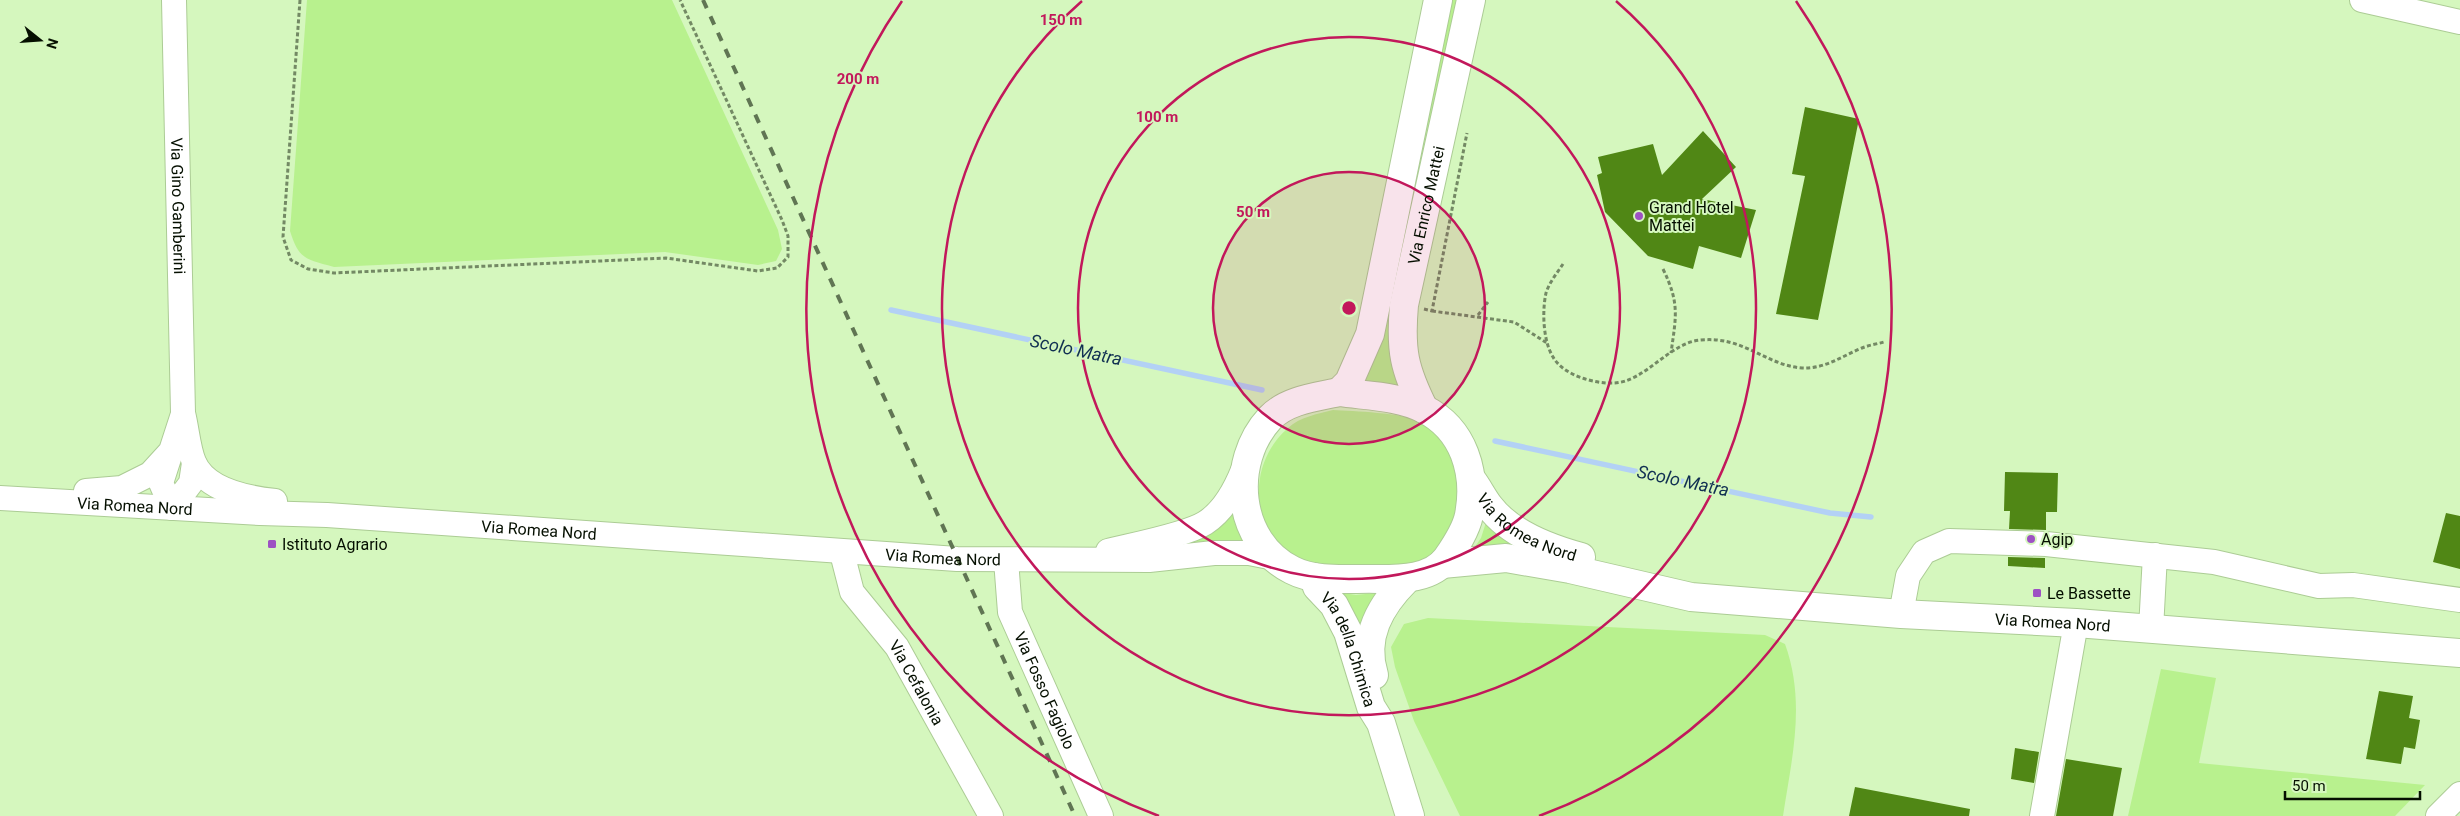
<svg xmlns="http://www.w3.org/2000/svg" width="2460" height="816" font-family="Roboto,sans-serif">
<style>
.green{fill:#b8f18e}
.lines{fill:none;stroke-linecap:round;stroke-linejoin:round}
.stream{stroke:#b3d1f5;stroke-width:5.5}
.building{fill:#508715}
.minor-casing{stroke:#accc95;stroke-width:26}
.major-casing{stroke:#accc95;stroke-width:30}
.path{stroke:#738964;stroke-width:3;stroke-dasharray:4 2.5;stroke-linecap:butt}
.minor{stroke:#fff;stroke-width:24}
.major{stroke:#fff;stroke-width:28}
.rail{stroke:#607553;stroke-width:4;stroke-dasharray:9 9;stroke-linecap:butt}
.ring{fill:none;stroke:#c2185b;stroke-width:2.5}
.poi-dot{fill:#9d51c3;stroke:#d5f7be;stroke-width:2}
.labels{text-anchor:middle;stroke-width:4;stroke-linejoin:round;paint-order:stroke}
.street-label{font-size:16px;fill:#050f00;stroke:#d5f7be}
.poi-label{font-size:16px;fill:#050f00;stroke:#d5f7be;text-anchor:start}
.water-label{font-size:18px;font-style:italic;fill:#113052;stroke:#d5f7be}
.centre{fill:#c2185b;stroke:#d5f7be;stroke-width:2.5}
.ring-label{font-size:15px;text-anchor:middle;font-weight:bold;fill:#c2185b;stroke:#d5f7be;stroke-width:4;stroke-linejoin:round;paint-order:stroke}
</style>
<rect width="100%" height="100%" fill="#d5f7be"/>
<path class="green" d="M307,0H672L778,230L782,249L776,261L758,265L665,252L334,267C306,259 299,260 290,231Z
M1451,0H1463L1397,312L1412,393L1362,386L1383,319Z
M1333,410C1354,411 1402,413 1419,421C1472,445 1472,534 1421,562C1401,573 1380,569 1358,568C1344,566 1317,568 1305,562C1250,539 1244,466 1288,428C1300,417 1317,414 1333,410Z
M1235,502L1251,543L1153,552Z
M1487,519L1551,559L1470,554L1481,538Z
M1329,591L1356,595L1384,592L1360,647Z
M1428,618L1765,635L1785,644C1806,702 1792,757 1783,816H1460L1414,721L1395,667L1391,647L1404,624Z
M2161,669L2216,678L2199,763L2425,785L2395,816H2128Z"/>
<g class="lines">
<path class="stream" d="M891,310L1262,390
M1495,441L1830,513L1871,517"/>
</g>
<path class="building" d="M1805,107L1859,119L1818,320L1776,314L1805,176L1792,174Z
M1703,131L1736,167L1702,199L1756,210L1741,258L1699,246L1693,269L1648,256L1605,212L1597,175L1602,173L1598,157L1653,144L1662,175Z
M2005,472L2058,473L2057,512H2046V530L2009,529L2010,511H2004Z
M2446,513L2460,516V569L2433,562Z
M2008,557L2045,558V568L2008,566Z
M2379,691L2413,696L2409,718L2420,720L2415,749L2404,747L2401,764L2366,759Z
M2015,748L2039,752L2034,783L2011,779Z
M2066,759L2122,768L2113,816H2056Z
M1855,787L1970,809L1969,816H1849Z"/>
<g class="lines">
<defs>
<g id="minor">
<path id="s1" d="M174,0L183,413C187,428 188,448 194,462C206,491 248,498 275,501"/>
<path d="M2362,0L2460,22"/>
<path d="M170,455L161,483L172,508L191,483L194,463"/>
<path d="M86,491L122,488L150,474L171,451L183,414"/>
<path id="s2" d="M0,498L260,513L327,515L957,559L1149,560L1214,553H1249L1275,558"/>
<path d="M1108,551C1132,545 1186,535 1205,523C1224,511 1235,490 1243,470"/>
<path id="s3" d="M842,553L852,592L897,647L991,816"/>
<path id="s4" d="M1006,560L1010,612L1101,816"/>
<path d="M1901,614L1908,576L1924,552L1949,541L2046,544L2214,562L2319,586L2353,585L2460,600"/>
<path d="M2151,629L2155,555"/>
<path d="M2042,816L2076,623"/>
<path d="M2438,816L2460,794"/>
</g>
<g id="major">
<path d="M1339,392C1367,396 1399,396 1424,409C1464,429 1477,473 1469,515C1466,530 1456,545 1447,558C1432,579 1401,579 1378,579C1350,578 1317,583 1292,570C1236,542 1229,462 1270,418C1287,400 1316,397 1339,392Z"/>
<path d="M1339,392L1349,382L1370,334L1438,0"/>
<path id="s5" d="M1424,409C1404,369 1400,350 1404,305L1471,0"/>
<path id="s6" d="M1472,480C1478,488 1483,498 1489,506C1510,534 1548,548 1581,557"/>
<path id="s7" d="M1442,564L1506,558L1570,569L1691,597L1901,614L2076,623L2460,653"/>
<path id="s8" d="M1314,577L1317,587L1334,605L1348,632L1371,707L1381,723L1410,816"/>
<path d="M1374,675C1362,637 1380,606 1406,580"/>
</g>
</defs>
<use href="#minor" class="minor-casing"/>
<use href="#major" class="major-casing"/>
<path class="path" d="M300,0L283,237L291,260L308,269L334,273L666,258L758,271L777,268L788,257V236L782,220L680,0
M1563,264C1557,273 1549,283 1546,293C1542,311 1543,341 1553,357C1563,375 1594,384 1614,383C1645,382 1670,342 1701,340C1744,336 1765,365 1802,368C1825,369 1842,356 1862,348C1869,345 1877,344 1884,342
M1663,269C1680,304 1676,316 1671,353
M1424,309L1432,311L1467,133
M1432,311L1514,322L1547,343
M1478,315L1488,302"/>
<use href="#minor" class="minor"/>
<use href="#major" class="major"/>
<path class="rail" d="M703,0L1075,816"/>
</g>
<circle cx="1349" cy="308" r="136" fill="#c2185b" fill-opacity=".12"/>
<g class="ring">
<circle cx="1349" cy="308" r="136"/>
<circle cx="1349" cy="308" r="271"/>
<path d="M1616 1A407 407 0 1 1 1082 1"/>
<path d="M1159 816A542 542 0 0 1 902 1M1796 1A542 542 0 0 1 1539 816"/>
</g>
<g class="poi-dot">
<circle cx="1639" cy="216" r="5"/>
<circle cx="2031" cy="539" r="5"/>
<rect x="267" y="539" width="10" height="10" rx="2.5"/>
<rect x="2032" y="588" width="10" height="10" rx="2.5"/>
</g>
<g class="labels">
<g class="street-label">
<text dy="6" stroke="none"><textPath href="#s5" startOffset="210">Via Enrico Mattei</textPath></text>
<text dy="6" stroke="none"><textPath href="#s1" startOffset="206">Via Gino Gamberini</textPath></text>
<text dy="6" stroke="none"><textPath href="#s2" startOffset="135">Via Romea Nord</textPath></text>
<text dy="6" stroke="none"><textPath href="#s6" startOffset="75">Via Romea Nord</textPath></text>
<text dy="6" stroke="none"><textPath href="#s2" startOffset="540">Via Romea Nord</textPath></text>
<text dy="6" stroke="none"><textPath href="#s2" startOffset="945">Via Romea Nord</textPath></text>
<text dy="6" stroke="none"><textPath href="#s7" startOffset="616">Via Romea Nord</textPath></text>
<text dy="6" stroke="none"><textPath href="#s8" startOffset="82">Via della Chimica</textPath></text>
<text dy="6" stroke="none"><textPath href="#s3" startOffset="152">Via Cefalonia</textPath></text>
<text dy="6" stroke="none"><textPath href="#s4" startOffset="138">Via Fosso Fagiolo</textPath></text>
</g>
<g class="poi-label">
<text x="1649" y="213">Grand Hotel<tspan x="1649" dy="18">Mattei</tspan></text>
<text x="2041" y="545">Agip</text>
<text x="282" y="550">Istituto Agrario</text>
<text x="2047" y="599">Le Bassette</text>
</g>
<g class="water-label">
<text transform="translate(1076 350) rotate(12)" y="6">Scolo Matra</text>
<text transform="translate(1683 481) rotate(12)" y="6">Scolo Matra</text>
</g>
</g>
<circle cx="1349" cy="308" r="8" class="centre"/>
<g class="ring-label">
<text x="1061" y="25">150 m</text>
<text x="858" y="84">200 m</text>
<text x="1157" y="122">100 m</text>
<text x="1253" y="217">50 m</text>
</g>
<g transform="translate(40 40) rotate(107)" stroke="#d5f7be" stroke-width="4" paint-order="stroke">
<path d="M0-4L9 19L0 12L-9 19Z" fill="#050f00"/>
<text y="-8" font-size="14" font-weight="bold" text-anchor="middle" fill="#050f00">N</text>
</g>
<path d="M2285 791v8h135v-8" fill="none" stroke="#050f00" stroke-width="2.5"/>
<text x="2292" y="791" font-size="15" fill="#050f00" stroke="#d5f7be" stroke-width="4" paint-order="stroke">50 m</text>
</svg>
